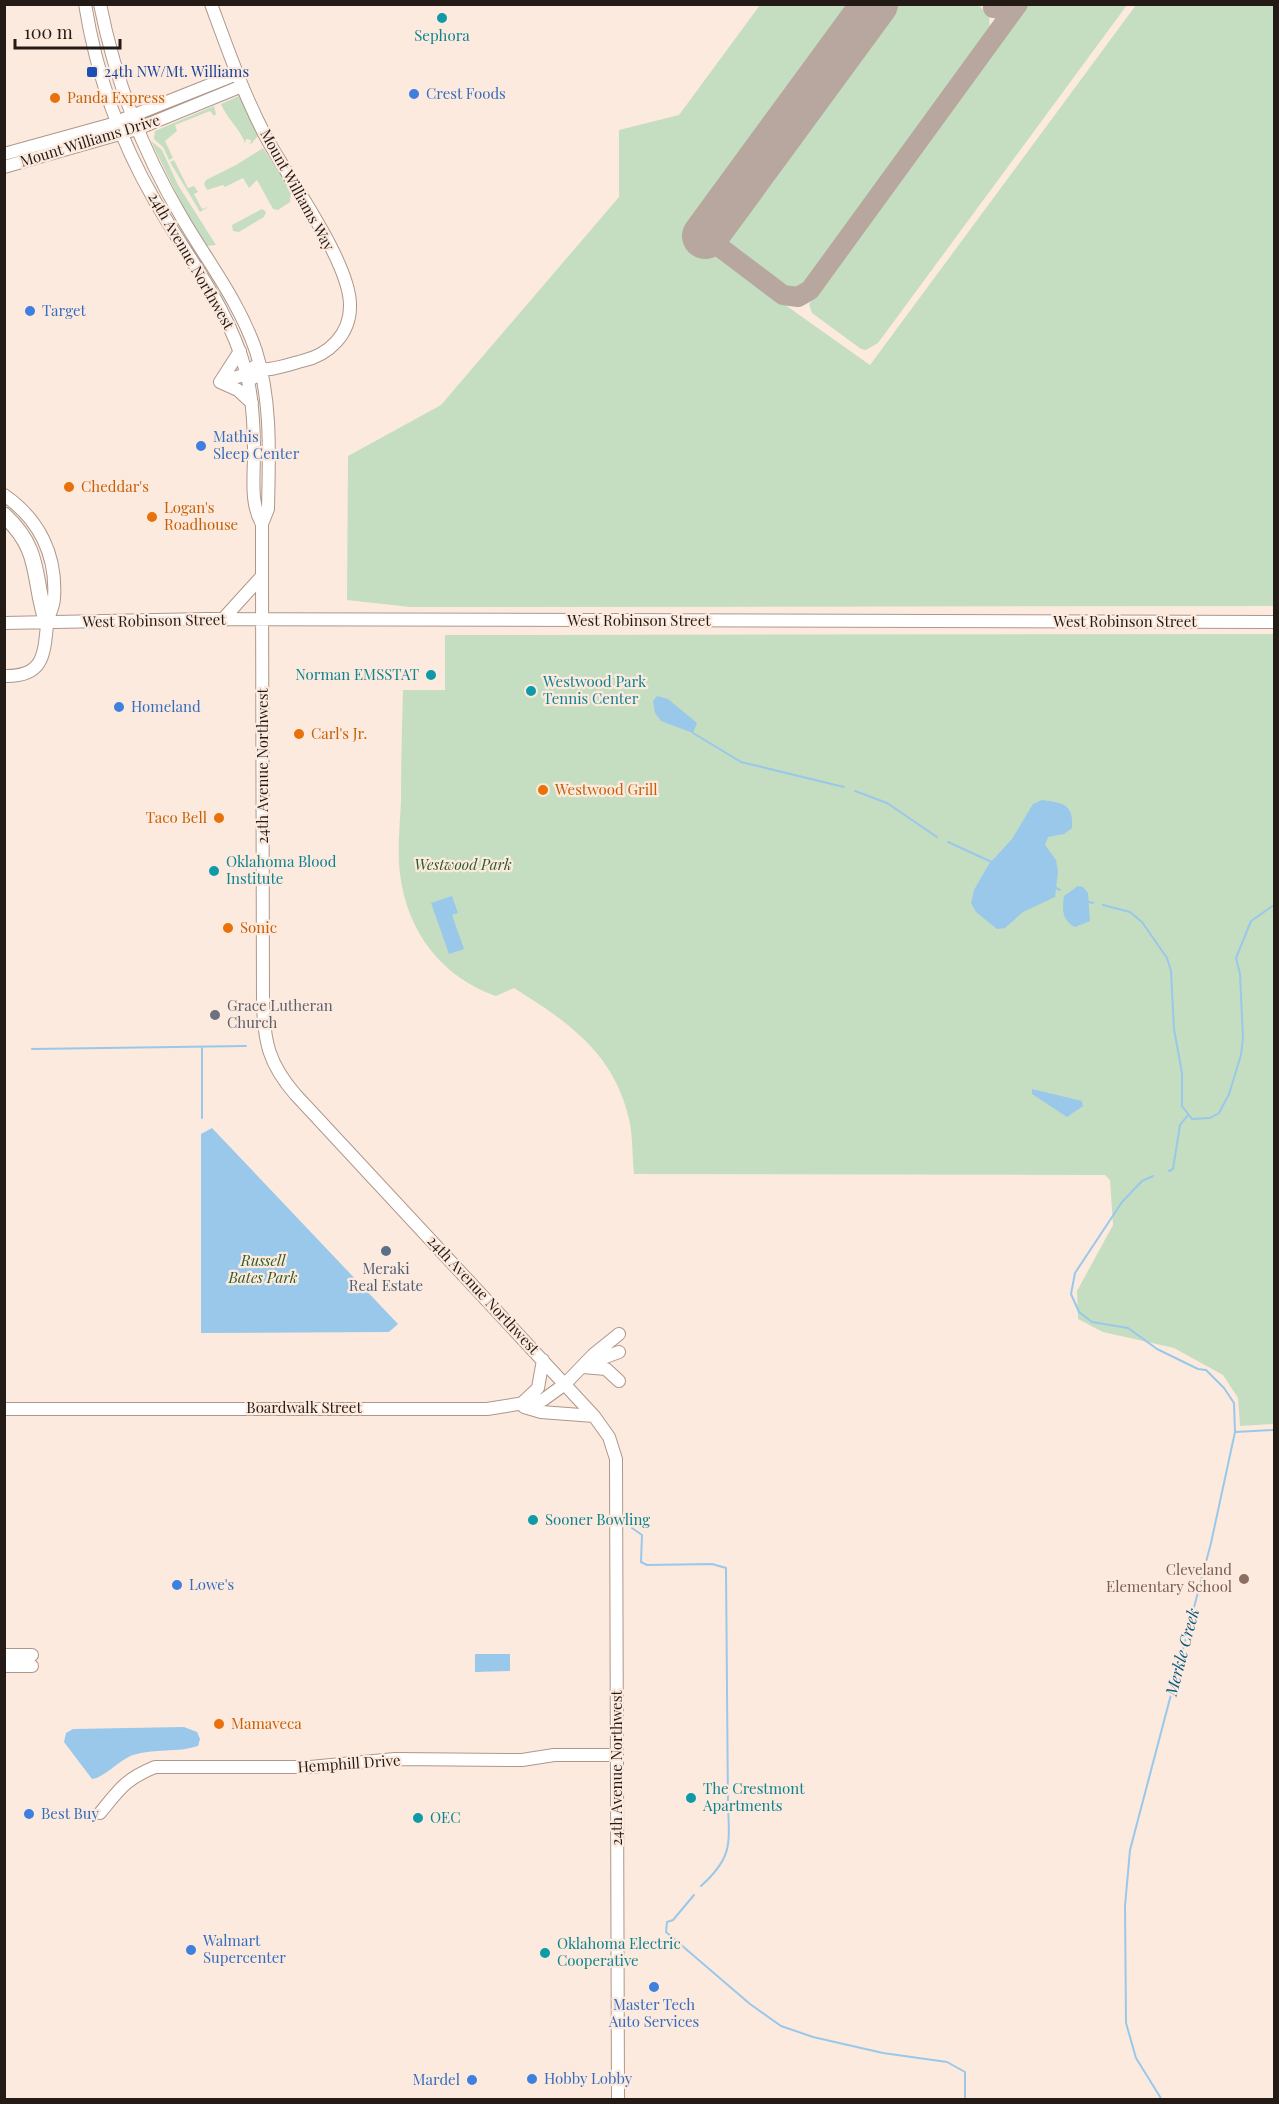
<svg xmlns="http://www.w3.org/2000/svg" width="1279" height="2104" font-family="'Playfair Display',serif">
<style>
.green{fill:#c5dec1}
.water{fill:#99c8ea}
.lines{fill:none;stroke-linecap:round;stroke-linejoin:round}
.stream{stroke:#99c8ea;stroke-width:2}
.taxiway{stroke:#b7a79e;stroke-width:20}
.runway{stroke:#b7a79e;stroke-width:46}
.secondary-casing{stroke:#ae978a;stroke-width:14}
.highway-casing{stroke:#ae978a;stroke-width:17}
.secondary{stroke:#fff;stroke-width:12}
.highway{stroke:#fff;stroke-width:15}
.culture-dot{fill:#0f9aa8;stroke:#fdeade;stroke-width:2}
.transit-dot{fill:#1a4fb4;stroke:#fdeade;stroke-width:2}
.shop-dot{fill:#3f7fe0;stroke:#fdeade;stroke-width:2}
.food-dot{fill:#e8710a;stroke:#fdeade;stroke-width:2}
.worship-dot{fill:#6b7280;stroke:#fdeade;stroke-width:2}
.service-dot{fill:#5c6f8a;stroke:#fdeade;stroke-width:2}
.education-dot{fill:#8d6e63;stroke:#fdeade;stroke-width:2}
.labels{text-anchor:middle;stroke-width:4.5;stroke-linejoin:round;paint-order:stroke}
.culture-label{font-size:15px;fill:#0d838f;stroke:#fdeade;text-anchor:start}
.transit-label{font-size:15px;fill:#164399;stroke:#fdeade;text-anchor:start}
.shop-label{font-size:15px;fill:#366cbe;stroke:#fdeade;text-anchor:start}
.food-label{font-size:15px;fill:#c56008;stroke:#fdeade;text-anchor:start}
.street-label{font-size:15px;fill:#241b16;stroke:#fdeade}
.park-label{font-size:15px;font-style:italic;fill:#2b5b25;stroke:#fdeade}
.worship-label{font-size:15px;fill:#5b616d;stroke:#fdeade;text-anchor:start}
.service-label{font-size:15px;fill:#4e5e75;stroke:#fdeade}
.education-label{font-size:15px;fill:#785e54;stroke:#fdeade;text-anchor:end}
.water-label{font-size:16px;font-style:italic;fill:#025883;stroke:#fdeade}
</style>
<rect width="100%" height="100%" fill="#fdeade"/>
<path class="green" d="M895,4L978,5L989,15L990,30L805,284L796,291L787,290L733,250L729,242V230Z
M760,5H855L684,239L709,257L712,253L870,365L1136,5H1274V606L469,607H410L347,600L348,456L441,405L619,197V130L679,115Z
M1026,5H1127L878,343L866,350L861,349L812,313L809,304Z
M239,96L258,136L250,145L251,140L246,139L245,143C239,127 227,119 221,104Z
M214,106L216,114L214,116L210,111L175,125L177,131L165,141L173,158L169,160L163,147L154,139L155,131Z
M151,141L162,150L178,185L216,245L206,246L191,224Z
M263,148L291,190L290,202L278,210L273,209L257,180L249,188L243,178L225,187L223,185L207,190L204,184L206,180L236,165Z
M174,160L188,188L194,186L198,192L194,194L202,209L208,207L200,212L170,162Z
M262,209L266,212L264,217L239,232L233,231L232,225Z
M1274,634V1424L1240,1426L1238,1398L1223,1375L1174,1348L1103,1332L1078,1319L1077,1291L1113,1225L1110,1180L1105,1175L634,1174C632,1156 633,1136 629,1119C614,1053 568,1022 514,988L496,996C441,977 407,931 400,874C397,850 400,824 401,800C401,763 402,727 403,690H445V635Z"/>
<path class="water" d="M657,696L668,699L697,723L693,733L661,721L655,713L653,701Z
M1042,800C1063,803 1074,804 1072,828L1064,834L1048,837L1045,845L1056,860L1058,872L1055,897L1023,912L1005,928L997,929L976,912L971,903L974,890L989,864L1012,839L1033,804Z
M1078,886L1083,887L1088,893L1090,921L1075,927C1062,920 1062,910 1064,896Z
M452,896L458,913L452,915L464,949L449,954L431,903Z
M1032,1089L1082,1101L1083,1106L1067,1117L1032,1094Z
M212,1128L398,1324L389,1332L201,1333V1134Z
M475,1654H510V1671L475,1672Z
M184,1727L197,1732L200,1739L198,1746C178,1753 154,1748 133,1755C119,1760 104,1778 92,1779L64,1742L66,1733L73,1729Z"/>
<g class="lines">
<path class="stream" d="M693,733L741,762L844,787
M855,791L887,803L937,837
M948,842L994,863
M1054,887L1060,890
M1085,901L1093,903
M1103,905L1130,912L1142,922L1167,958L1171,971L1174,1029L1182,1073V1106L1192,1119L1210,1118L1219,1113L1229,1094L1241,1055L1243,1038L1240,974L1236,958L1251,921L1274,905
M202,1048V1118
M32,1049L246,1046
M1169,1171L1173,1169L1180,1125L1188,1115
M1153,1176L1142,1181L1122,1202L1075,1273L1071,1294L1079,1312L1092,1322L1128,1328L1157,1349L1198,1369L1206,1370L1224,1388L1234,1403L1235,1432L1211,1543L1130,1850L1125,1906L1126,2023L1136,2058L1162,2100
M1235,1432L1274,1430
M632,1528L642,1535L641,1562L647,1565L712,1564L726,1568L728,1807C730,1846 731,1859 701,1886
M694,1895L673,1920L667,1922L666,1932L750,2004L781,2026L813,2037L883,2053L947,2062L965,2072V2100"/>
<path class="taxiway" d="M993,8L1007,9L1017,4
M705,236L783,295L798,297L810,290L1018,4"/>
<path class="runway" d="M705,236L875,4"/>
<defs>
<path id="secondary" d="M85,4C96,72 120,141 155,201C187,257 229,308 246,372C253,399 254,426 254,453C254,478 250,503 262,524
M100,4C115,80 142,150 181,216C207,261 239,301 256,351C272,402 269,456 268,509L262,524V576L263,1003C264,1042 269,1064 295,1094L594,1416L609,1437L616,1459L618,2100
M211,4C228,50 244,96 267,139C289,179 349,261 350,304C351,334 329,355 302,361C290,364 264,374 254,367
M4,154L109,125L237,74
M4,167L137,129L242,86
M220,382L247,374L253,378
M220,382L238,390L252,403
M220,382L240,351
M4,495C39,519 57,555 54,598C54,607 48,615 47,625C44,656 43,677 4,676
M223,619L262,576
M4,623L207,619L1274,622
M589,1363L619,1352
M583,1367L606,1369L619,1381
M521,1404L538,1388L543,1360
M524,1407L541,1412L594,1416
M4,1409H487L543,1400L565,1384L593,1355L619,1334
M4,1655H32
M4,1666H32
M100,1813C119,1790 125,1779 155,1767H310L395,1759L522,1760L554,1755H616"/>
<path id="highway" d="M4,515C43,551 32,579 47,623"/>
</defs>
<use href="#secondary" class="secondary-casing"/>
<use href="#highway" class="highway-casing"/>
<use href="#secondary" class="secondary"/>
<use href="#highway" class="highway"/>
</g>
<g class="culture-dot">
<circle cx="442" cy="18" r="6"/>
<circle cx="431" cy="675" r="6"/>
<circle cx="531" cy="691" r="6"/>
<circle cx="214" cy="871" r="6"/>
<circle cx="533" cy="1520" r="6"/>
<circle cx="691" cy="1798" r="6"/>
<circle cx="418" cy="1818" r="6"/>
<circle cx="545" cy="1953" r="6"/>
</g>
<rect class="transit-dot" x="86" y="66" width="12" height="12" rx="3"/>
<g class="shop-dot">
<circle cx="414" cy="94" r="6"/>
<circle cx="30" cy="311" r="6"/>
<circle cx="201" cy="446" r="6"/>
<circle cx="119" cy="707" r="6"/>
<circle cx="177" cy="1585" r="6"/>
<circle cx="29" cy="1814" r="6"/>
<circle cx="191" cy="1950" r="6"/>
<circle cx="654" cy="1987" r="6"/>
<circle cx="532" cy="2079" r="6"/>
<circle cx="472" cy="2080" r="6"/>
</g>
<g class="food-dot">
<circle cx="55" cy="98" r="6"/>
<circle cx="69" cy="487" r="6"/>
<circle cx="152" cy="517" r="6"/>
<circle cx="299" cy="734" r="6"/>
<circle cx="543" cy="790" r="6"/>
<circle cx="219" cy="818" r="6"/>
<circle cx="228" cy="928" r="6"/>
<circle cx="219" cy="1724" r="6"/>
</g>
<circle class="worship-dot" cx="215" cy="1015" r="6"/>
<circle class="service-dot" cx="386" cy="1251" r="6"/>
<circle class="education-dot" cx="1244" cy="1579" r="6"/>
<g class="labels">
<g class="culture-label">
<text x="442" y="41" text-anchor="middle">Sephora</text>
<text x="419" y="680" text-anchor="end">Norman EMSSTAT</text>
<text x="543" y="687">Westwood Park<tspan x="543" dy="17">Tennis Center</tspan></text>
<text x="226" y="867">Oklahoma Blood<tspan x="226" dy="17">Institute</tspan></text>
<text x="545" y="1525">Sooner Bowling</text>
<text x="703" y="1794">The Crestmont<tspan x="703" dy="17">Apartments</tspan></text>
<text x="430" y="1823">OEC</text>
<text x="557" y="1949">Oklahoma Electric<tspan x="557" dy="17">Cooperative</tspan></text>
</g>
<g class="transit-label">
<text x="104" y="77">24th NW/Mt. Williams</text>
</g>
<g class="shop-label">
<text x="426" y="99">Crest Foods</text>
<text x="42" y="316">Target</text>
<text x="213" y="442">Mathis<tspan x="213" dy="17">Sleep Center</tspan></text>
<text x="131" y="712">Homeland</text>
<text x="189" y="1590">Lowe's</text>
<text x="41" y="1819">Best Buy</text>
<text x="203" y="1946">Walmart<tspan x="203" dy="17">Supercenter</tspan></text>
<text x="654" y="2010" text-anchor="middle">Master Tech<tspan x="654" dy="17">Auto Services</tspan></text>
<text x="544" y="2084">Hobby Lobby</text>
<text x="460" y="2085" text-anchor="end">Mardel</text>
</g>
<g class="food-label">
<text x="67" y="103">Panda Express</text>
<text x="81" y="492">Cheddar's</text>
<text x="164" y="513">Logan's<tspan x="164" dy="17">Roadhouse</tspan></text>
<text x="311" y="739">Carl's Jr.</text>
<text x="555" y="795">Westwood Grill</text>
<text x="207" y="823" text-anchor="end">Taco Bell</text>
<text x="240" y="933">Sonic</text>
<text x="231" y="1729">Mamaveca</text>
</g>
<g class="street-label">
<text transform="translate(90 141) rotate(-17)" y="5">Mount Williams Drive</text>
<text transform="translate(297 190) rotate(61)" y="5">Mount Williams Way</text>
<text transform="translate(191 261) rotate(60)" y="5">24th Avenue Northwest</text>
<text transform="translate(154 621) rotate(-1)" y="5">West Robinson Street</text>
<text x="639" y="626">West Robinson Street</text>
<text x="1125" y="627">West Robinson Street</text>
<text transform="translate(263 766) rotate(-90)" y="5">24th Avenue Northwest</text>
<text transform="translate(483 1295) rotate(47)" y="5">24th Avenue Northwest</text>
<text x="304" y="1413">Boardwalk Street</text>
<text transform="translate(349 1764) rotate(-4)" y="5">Hemphill Drive</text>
<text transform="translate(617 1768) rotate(-90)" y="5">24th Avenue Northwest</text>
</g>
<g class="park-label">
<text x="463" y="870">Westwood Park</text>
<text x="263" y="1266">Russell<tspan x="263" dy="17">Bates Park</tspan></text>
</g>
<g class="worship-label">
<text x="227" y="1011">Grace Lutheran<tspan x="227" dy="17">Church</tspan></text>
</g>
<g class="service-label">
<text x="386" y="1274">Meraki<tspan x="386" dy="17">Real Estate</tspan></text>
</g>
<g class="education-label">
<text x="1232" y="1575">Cleveland<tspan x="1232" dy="17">Elementary School</tspan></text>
</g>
<g class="water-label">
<text transform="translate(1182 1652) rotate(-75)" y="6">Merkle Creek</text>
</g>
</g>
<rect width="1279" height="2104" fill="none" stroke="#241b16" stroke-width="12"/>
<path d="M15 39v9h105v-9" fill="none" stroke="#241b16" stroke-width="3"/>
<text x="24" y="39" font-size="18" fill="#241b16" stroke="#fdeade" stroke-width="4.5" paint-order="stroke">100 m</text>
</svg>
